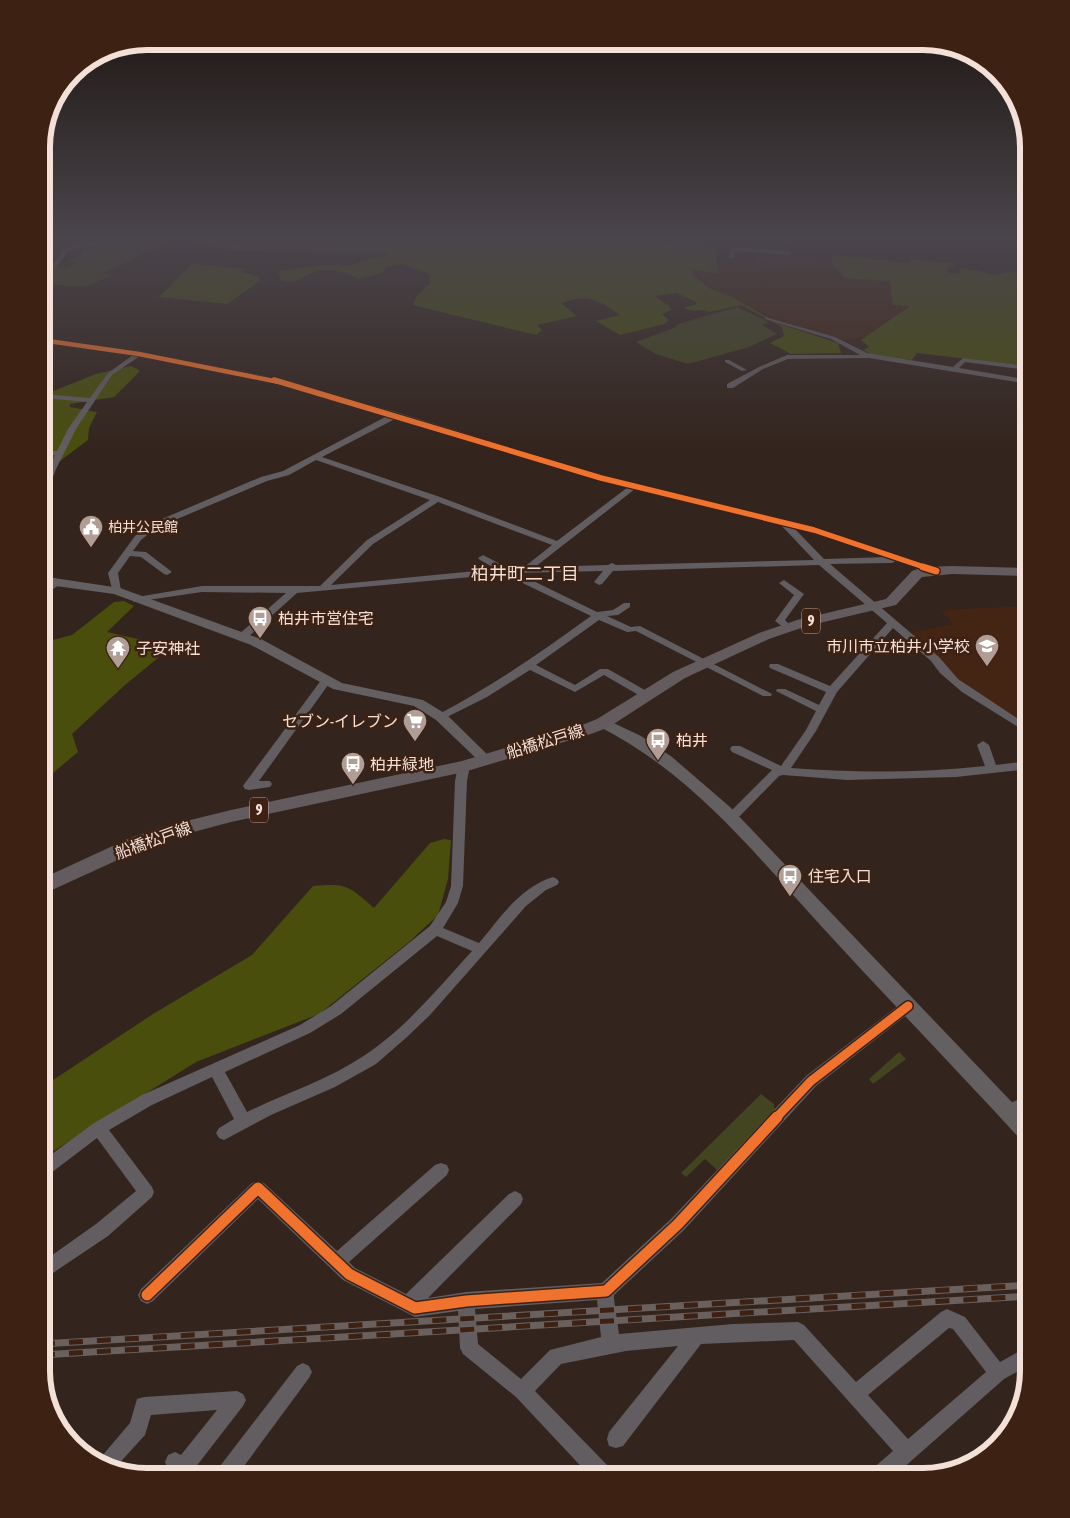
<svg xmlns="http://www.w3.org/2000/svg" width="1070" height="1518" font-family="'Asap Condensed','Noto Sans JP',sans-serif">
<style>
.built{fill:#442514}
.green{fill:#42451f}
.forest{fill:#494e0d}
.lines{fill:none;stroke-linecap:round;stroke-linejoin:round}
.street{fill:#615d60;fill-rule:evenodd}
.secondary{fill:#645f61;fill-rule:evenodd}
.primary{fill:#635b5e;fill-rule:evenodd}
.rail-casing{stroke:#6a615f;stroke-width:7}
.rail{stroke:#3d2113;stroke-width:5;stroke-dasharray:14;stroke-linecap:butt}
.cycleway-far4-casing{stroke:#3d2113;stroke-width:6}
.cycleway-far3-casing{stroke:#3d2113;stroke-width:8}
.cycleway-far2-casing{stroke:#3d2113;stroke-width:10}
.cycleway-far1-casing{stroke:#3d2113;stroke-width:12}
.cycleway-casing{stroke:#3d2113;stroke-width:14}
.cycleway-far4{stroke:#ef722f;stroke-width:4.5}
.cycleway-far3{stroke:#ef722f;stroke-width:5.5}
.cycleway-far2{stroke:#ef722f;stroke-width:7}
.cycleway-far1{stroke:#ef722f;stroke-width:9}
.cycleway{stroke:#ef722f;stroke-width:11}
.labels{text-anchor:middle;stroke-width:5;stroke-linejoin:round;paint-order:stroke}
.far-poi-label{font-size:14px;fill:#f3e0d7;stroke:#3d2113;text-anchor:start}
.shield{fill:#3d2113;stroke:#bca79c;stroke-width:1}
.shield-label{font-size:15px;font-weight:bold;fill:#f3e0d7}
.poi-label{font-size:16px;fill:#f3e0d7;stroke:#3d2113;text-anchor:start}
.street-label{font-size:16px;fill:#f3e0d7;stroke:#3d2113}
.neighbourhood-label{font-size:18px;fill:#f3e0d7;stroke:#3d2113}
.rim{fill:none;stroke:#f3e0d7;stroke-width:6}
</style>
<rect width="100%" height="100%" fill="#33241d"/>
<path class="built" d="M756,255L832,262L851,279L891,281L911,305L866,337L845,340L786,323L712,289L703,282L692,269L719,275V265L754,267Z
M1029,606V728L964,687L909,633L953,624L941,610Z"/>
<path class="green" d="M147,237H178L103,273L113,275L84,287L45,284L57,266L67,268L76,263L67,261L81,255L83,250L109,242Z
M737,307L769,322L762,325L777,334L749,347L688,364L656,354L636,342L674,328L678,324Z
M899,1052L906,1059L873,1084L869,1079Z
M761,1094L774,1104L775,1112L717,1170L705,1159L686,1177L681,1173Z"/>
<path class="forest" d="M177,237L237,243L250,237H605L715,247L718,274L691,269L694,276L711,289L732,297L777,323L838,343L841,353L791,354L770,343L784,336L782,327L741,305L709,312C700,308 693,313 684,308L696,304V302L677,293L655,296L669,306L671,310L662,314L669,320L664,324L620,335L596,321L620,315C596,299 590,294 561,303L577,316L537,325L542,330L536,335L413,305L416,297L430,283L429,274L403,264L387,266L382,273L358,279C348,272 327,267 315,272C300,277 298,284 281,281L278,271L326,265L349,266L362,261L387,256V253L233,250Z
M833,255L908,263L912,260L953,263L955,266L948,268V273L960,274V268L980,271L993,275L1009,272L1029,274V366L917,353L912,360L873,355L863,350L869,347L861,340L910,306L893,305L890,281L844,278L832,262Z
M192,264L245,269L242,272L259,277L260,281L227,304L159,297Z
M131,366L139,370V372L114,397L70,404V407L97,412L89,428L88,440L60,461L41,462L43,426L41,396L96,374Z
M124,601L134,606L107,632L160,644L164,653L125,685L72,734L78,752L41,783V643L72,635L114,602Z
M444,839L451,840L448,879L438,915L409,942L319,1014L196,1062L41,1159V1088L153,1014L252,955L313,886C347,883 349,886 374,908L430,843Z"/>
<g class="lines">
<path class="street" d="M673,237H697L693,242L676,241Z
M762,237H785L795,239L792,241Z
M1012,237H1018L1025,248H1021Z
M102,240L104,243L69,250L41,286V279L50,268H41V264H53L65,248Z
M737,247L789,251L792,253L789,255L737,251H735L733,258H729L730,249Z
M765,317L835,337L867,353L953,367L963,358L1029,366V370L965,362L959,368L1029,380V384L869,358L788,359L763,369L733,388H727V384L759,367L787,355H860L831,339L765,319Z
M41,338L139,352L264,376L399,413L604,476L817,528L939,569V573L936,574L896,561L892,563L830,564L939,657L958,679L1029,726V734L962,692L940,673L931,661L893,628L837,692L816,731L791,768C855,773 920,773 985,766L977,745L983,741L989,745L996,765L1029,761V769L956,777L847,780L783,775L779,776L735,821H727L725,818L727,815L772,770L732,752L730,749L732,746H740L781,766L806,730L816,711L776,691L777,689H785L819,705L826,692L770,668L769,666L770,664H778L830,686L887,623L819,565L613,571L602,584L599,585L594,582L603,571L517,573L597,612L613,610L624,603H630V607L618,615L607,616L631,627L640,626L772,694L771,696H763L636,631L627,632L599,620L536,665L575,685L600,669H608L650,693L651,695L650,697H642L604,675L575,692L530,670L487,697L441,720L436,717L437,715C494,685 540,653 591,616L504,574L297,593L246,639H238L237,637L238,635L286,593L202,592L134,602L132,600L137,597L202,586H320L367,540L430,500L316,460L289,475L267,481L156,528L141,540L133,551L146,552L172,572L167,575L164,574L141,557L130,556L118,573L121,591L119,593H113L108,573L135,536L150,524L261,477L283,471L389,415L261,379L140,356L112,375L76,429L56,469L50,485V495L44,505H41L42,485L55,455H41V451H57L68,429L87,402L54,399L50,397L54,395L90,398L108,373L133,355L55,344L47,351L41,352V348L48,343L41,342ZM397,418L598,480L628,487L557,541L440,497L322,457ZM635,489L780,524L814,560L616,565L612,563L608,565L535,567ZM438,502L552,545L523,568H508L483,555L478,558L480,560L496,569L331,585L373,544ZM793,527L887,557L824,559Z
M725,360H729L747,370L742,371L725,362Z
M56,580L59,581V585L41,597V589Z
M784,580L804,594L785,620L792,627L787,630L775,621L794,595L779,583Z
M326,678L331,681L259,781H270L272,784L270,787L249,790L245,789L243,786L245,783L322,679Z
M464,762L470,766L467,781L463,886L458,903L443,928L479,943C500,918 520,887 553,877L557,879L559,882L557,885L546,890L526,906L430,1015L407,1037L376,1064L335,1087L271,1115L224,1140L219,1138L216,1133L219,1128L234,1119L212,1077L152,1105L109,1130L152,1187L154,1192L152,1197L108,1236L41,1281V1263L96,1224L136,1191L97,1138L47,1176L41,1178V1162L94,1123L142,1095L300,1025L331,1006L430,926L446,902L451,886L455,781L458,766ZM437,936L472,951C439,987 406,1028 365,1055C328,1080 286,1093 247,1112L225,1072L310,1033L341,1014Z
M908,1000L913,1002L915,1006L913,1010L816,1086L684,1230L614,1295V1299L619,1334L733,1324L798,1322L804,1325L856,1382L941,1312L947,1309L965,1317L1000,1362L1029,1346V1365L1004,1379L893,1477H869L871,1470L893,1451L794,1340L701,1344L623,1446L616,1448L609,1446L607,1439L609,1432L678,1346L626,1351L561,1364L535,1391L612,1470L614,1477H591L516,1397L463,1354L460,1348L458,1311L415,1317L343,1280L258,1199L153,1301L147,1304L141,1301L138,1295L141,1289L252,1183L258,1181L264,1183L337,1251L435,1165L441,1163L447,1165L449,1170L447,1175L349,1262L355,1268L406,1294L509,1194L515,1191L521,1194L523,1199L521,1204L428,1298L466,1292L602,1283L672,1218L806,1076L903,1002ZM597,1300L601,1337L550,1350L521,1379L478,1344L475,1309ZM949,1328L953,1329L986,1372L908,1439L868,1395Z
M1029,1095V1108L1008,1118L1003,1116L1000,1111L1003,1106Z
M303,1363L309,1366L312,1372L309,1378L236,1477H215L217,1470L297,1366Z
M237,1391L243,1394L246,1400L243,1406L195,1468L199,1477H176L168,1469L165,1462L168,1455L175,1452L181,1455L217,1410L151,1415L145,1435L114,1469L96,1463L130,1423L137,1399L144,1397Z"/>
<path class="secondary" d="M41,576L120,588L261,639L342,683L423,700L446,714L492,759L485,764L480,762L436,720L414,706L333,689L251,645L114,594L41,584Z
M603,718L641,736L672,757L730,807L1029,1120V1143L1022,1141C956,1069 888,999 822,927C751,850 694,775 598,726L596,723Z"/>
<path class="primary" d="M952,566L1029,568V576L952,574L922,577L896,605L807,626L769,639L685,678L609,727L594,733L464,772L231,822L171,838L144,848L41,895V879L130,838L166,826L231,810L462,761L582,725L597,719L673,672L759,633L797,620L886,599L912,571L924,567Z"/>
<defs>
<path id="rail" d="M41,1344L1029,1285
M41,1355L1029,1296"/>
</defs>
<use href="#rail" class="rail-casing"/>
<use href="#rail" class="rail"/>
<defs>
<path id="cycleway-far4" d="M41,340L139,354L279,382"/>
<path id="cycleway-far3" d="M274,380L601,478L814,530L927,568"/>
<path id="cycleway-far2" d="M923,567L936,571"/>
<path id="cycleway-far1" d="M776,1118L811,1081L908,1006"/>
<path id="cycleway" d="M147,1295L258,1188L349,1274L415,1308L466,1301L606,1291L678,1224L777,1117"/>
</defs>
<use href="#cycleway-far4" class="cycleway-far4-casing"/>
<use href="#cycleway-far3" class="cycleway-far3-casing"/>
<use href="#cycleway-far2" class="cycleway-far2-casing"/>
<use href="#cycleway-far1" class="cycleway-far1-casing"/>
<use href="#cycleway" class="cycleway-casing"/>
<use href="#cycleway-far4" class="cycleway-far4"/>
<use href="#cycleway-far3" class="cycleway-far3"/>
<use href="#cycleway-far2" class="cycleway-far2"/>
<use href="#cycleway-far1" class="cycleway-far1"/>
<use href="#cycleway" class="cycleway"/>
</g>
<linearGradient id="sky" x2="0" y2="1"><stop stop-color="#1c1410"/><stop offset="0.53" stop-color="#4a454c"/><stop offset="1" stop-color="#4a454c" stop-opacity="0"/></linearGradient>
<rect width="1070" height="449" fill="url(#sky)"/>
<defs>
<symbol id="civic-pin" viewBox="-11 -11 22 30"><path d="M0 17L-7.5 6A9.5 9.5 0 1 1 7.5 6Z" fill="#b09e96" stroke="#3d2113"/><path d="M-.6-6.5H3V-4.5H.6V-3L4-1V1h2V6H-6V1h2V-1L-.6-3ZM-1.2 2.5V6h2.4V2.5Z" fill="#fff"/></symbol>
<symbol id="bus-pin" viewBox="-11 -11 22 30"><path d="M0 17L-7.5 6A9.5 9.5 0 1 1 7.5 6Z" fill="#b09e96" stroke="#3d2113"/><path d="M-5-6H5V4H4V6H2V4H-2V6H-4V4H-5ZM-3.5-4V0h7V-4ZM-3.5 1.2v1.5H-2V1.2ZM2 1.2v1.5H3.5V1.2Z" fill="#fff"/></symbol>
<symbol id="school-pin" viewBox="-11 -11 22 30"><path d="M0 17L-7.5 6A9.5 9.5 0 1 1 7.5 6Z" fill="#b09e96" stroke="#3d2113"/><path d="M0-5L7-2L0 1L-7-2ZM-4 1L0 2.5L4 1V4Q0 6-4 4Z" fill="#fff"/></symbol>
<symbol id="temple-pin" viewBox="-11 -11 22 30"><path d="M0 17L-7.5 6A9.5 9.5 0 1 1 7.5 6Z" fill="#b09e96" stroke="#3d2113"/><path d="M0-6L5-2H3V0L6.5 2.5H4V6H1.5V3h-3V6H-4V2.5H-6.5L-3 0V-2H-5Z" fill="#fff"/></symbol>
<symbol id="supermarket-pin" viewBox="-11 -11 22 30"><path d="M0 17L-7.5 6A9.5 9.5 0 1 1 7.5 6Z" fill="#b09e96" stroke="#3d2113"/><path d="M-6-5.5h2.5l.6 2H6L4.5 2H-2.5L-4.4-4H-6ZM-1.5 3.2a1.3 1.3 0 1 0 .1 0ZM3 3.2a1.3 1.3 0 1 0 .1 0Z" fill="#fff"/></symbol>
</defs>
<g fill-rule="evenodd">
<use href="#civic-pin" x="77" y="513" width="28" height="38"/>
<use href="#bus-pin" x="246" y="604" width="28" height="38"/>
<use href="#school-pin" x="973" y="632" width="28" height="38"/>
<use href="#temple-pin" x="104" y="634" width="28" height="38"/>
<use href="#supermarket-pin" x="401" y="707" width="28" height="38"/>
<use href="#bus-pin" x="644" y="726" width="28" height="38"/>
<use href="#bus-pin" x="339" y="750" width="28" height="38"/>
<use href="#bus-pin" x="776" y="862" width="28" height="38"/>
</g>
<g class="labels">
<g class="far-poi-label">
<text x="108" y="532">柏井公民館</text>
</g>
<g class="shield">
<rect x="802" y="608.5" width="18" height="25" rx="4"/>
<rect x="250" y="797.5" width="18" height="25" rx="4"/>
</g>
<g class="shield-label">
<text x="811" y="626">9</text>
<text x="259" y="815">9</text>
</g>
<g class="poi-label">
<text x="278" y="624">柏井市営住宅</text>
<text x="970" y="652" text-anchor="end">市川市立柏井小学校</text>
<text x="136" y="654">子安神社</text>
<text x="398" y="727" text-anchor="end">セブン-イレブン</text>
<text x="676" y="746">柏井</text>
<text x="370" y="770">柏井緑地</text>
<text x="808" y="882">住宅入口</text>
</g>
<g class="street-label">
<text transform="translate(545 741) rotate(-17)" y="6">船橋松戸線</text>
<text transform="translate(153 840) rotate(-20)" y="6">船橋松戸線</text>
</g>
<g class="neighbourhood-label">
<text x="525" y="580">柏井町二丁目</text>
</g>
</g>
<path d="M0 0H1070V1518H0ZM147 50H923A97 97 0 0 1 1020 147V1371A97 97 0 0 1 923 1468H147A97 97 0 0 1 50 1371V147A97 97 0 0 1 147 50Z" fill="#3d2113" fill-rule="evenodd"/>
<path class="rim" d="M147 50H923A97 97 0 0 1 1020 147V1371A97 97 0 0 1 923 1468H147A97 97 0 0 1 50 1371V147A97 97 0 0 1 147 50Z"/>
</svg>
